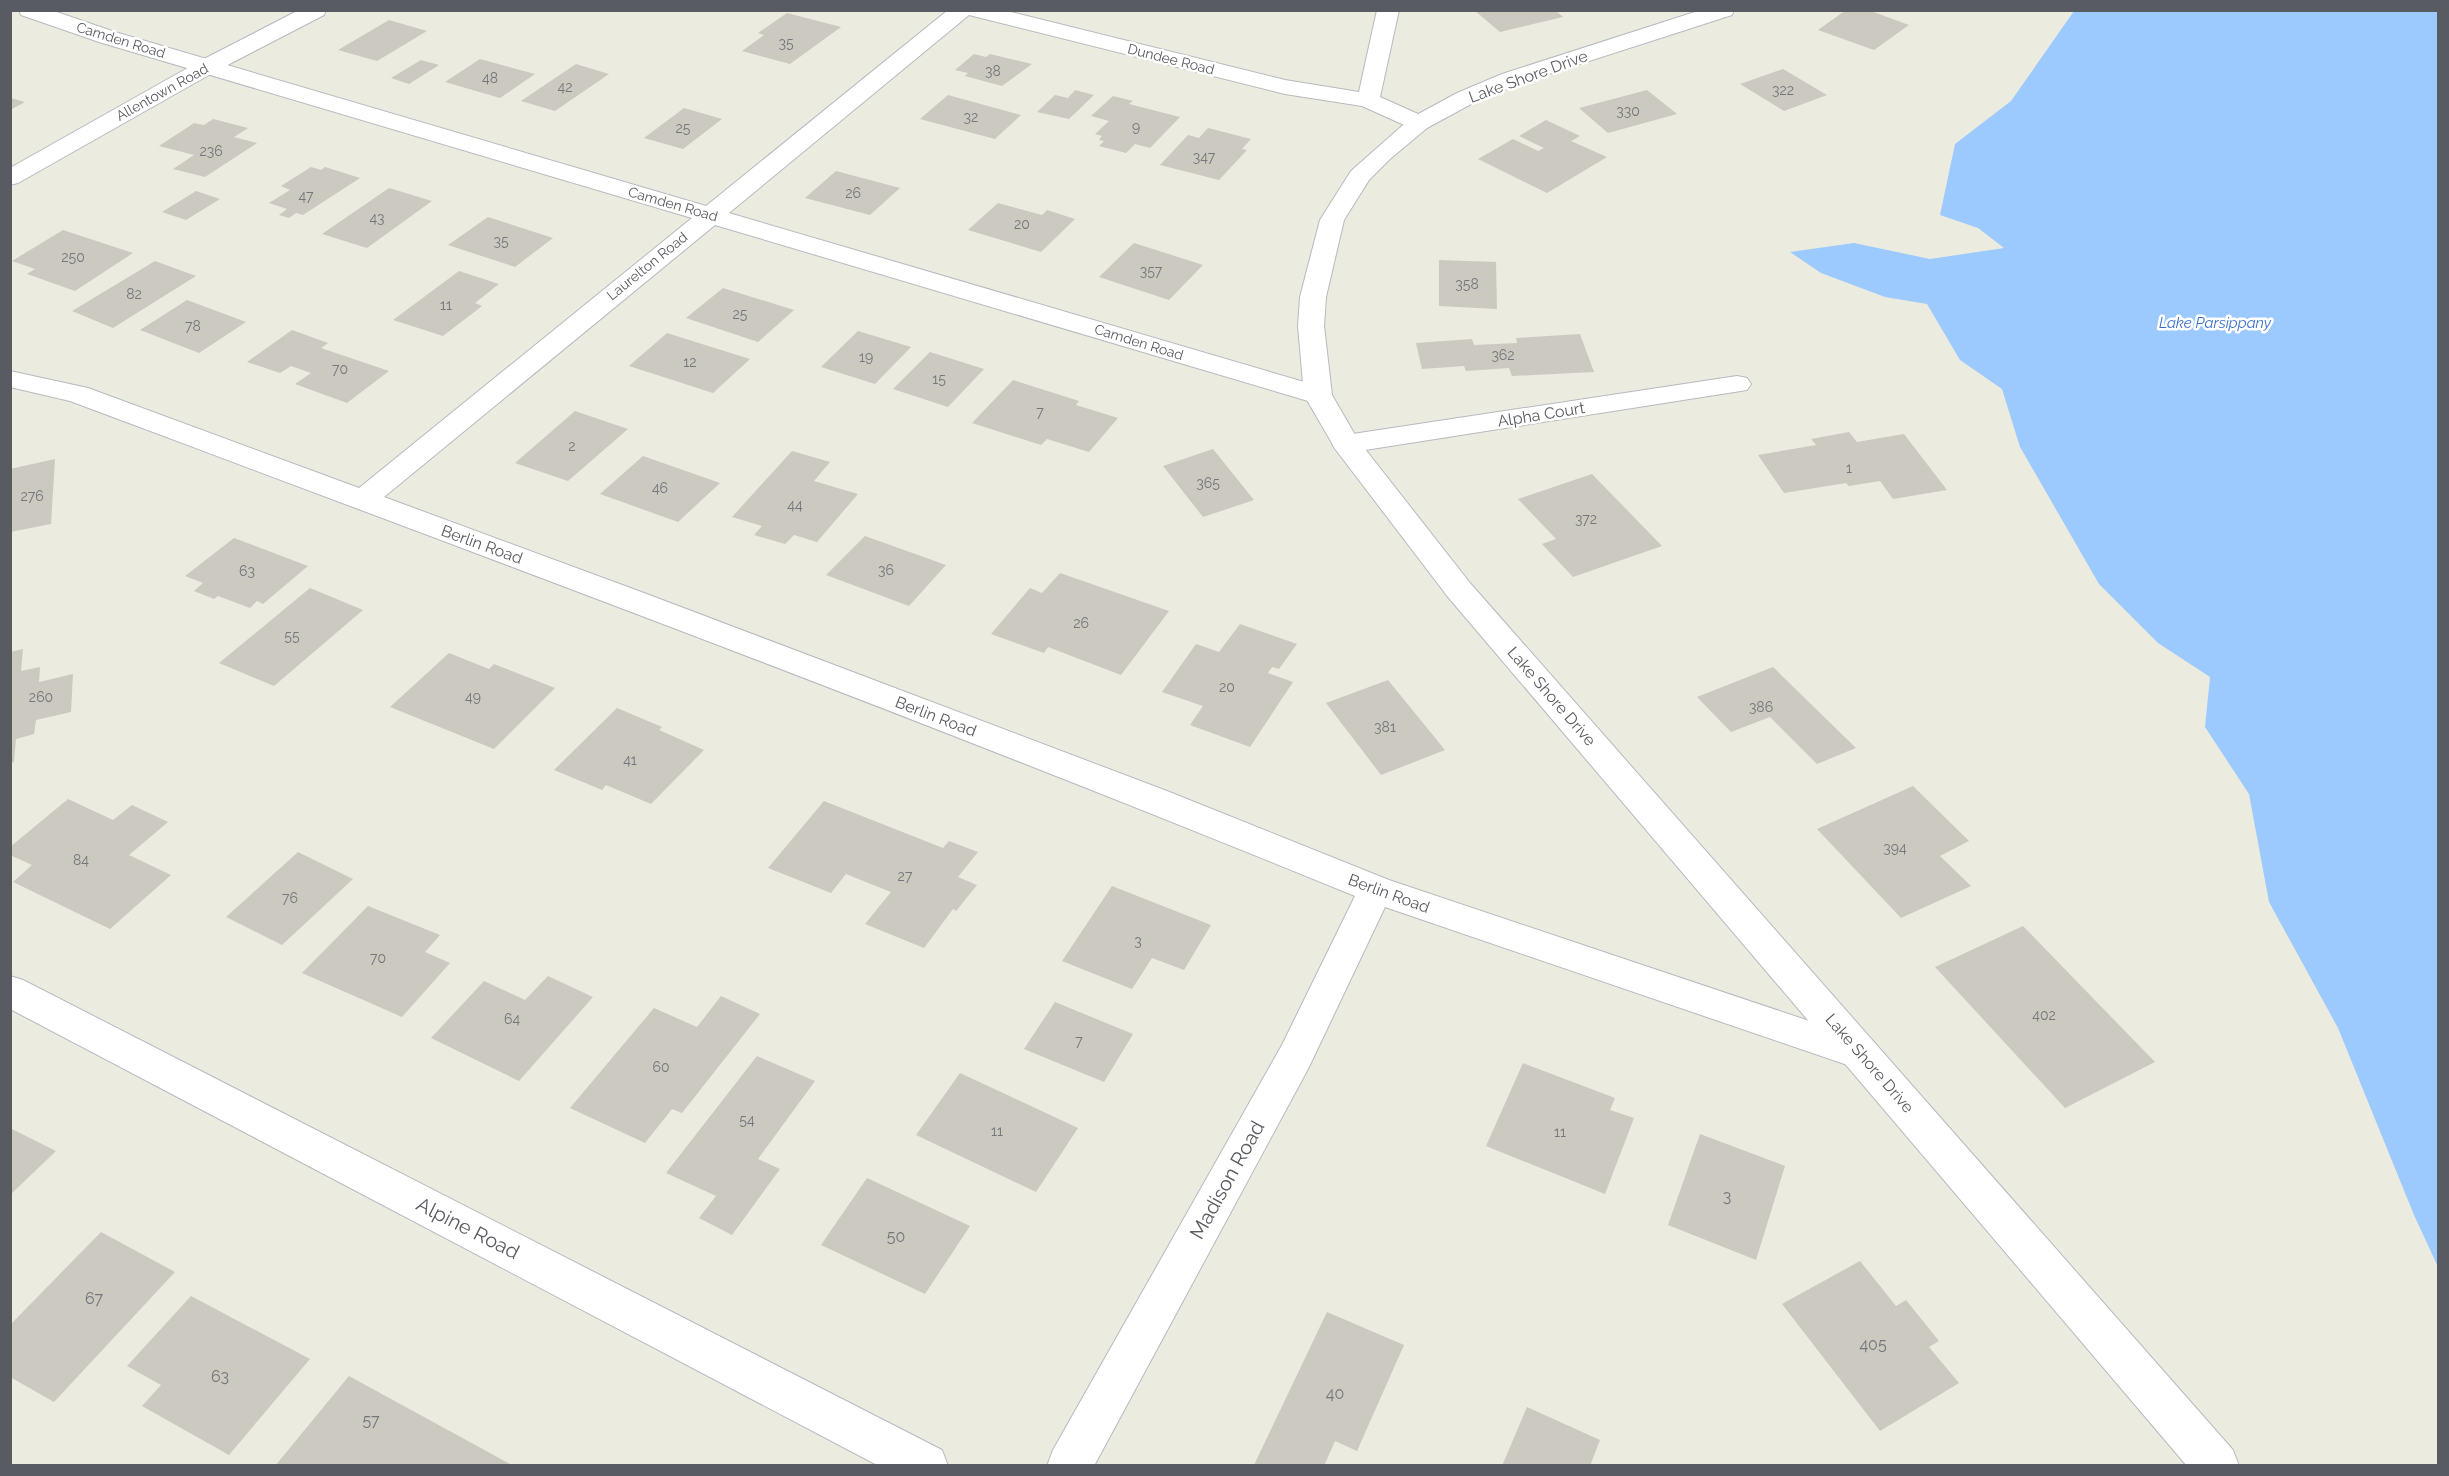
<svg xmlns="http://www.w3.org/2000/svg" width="2449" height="1476" font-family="Raleway,sans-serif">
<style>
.water{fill:#9ccaff}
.building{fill:#ccc9c0}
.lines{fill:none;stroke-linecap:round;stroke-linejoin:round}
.minor-casing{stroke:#b7b9bf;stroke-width:2}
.tertiary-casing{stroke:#b7b9bf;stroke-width:2}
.minor{fill:#fff;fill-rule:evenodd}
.tertiary{fill:#fff;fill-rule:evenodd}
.labels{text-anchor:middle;stroke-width:5;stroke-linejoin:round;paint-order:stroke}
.far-street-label{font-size:14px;fill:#585b61;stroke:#fff}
.number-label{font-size:14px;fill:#757679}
.far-water-label{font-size:15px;font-style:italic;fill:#3970c8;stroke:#fff}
.street-label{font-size:16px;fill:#585b61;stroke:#fff}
.near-number-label{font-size:16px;fill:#757679}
.near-street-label{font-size:20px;fill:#585b61;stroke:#fff}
</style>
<rect width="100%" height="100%" fill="#ecebdf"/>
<path class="water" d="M2074,11H2438V1267L2414,1215L2338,1028L2269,902L2249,794L2205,727L2210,677L2158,643L2099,584L2020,447L2002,389L1960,360L1927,304L1885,297L1821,273L1790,252L1854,243L1930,259L2004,248L1978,228L1940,215L1955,144L2011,101Z"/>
<path class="building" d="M1474,10H1555L1563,17L1500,32Z
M1846,10H1868L1909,25L1874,50L1818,30Z
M787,13L841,27L790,64L742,51L764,35L758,33Z
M389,20L427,31L377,61L338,50Z
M974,54L986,57L990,54L1032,64L1002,86L965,76L968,73L955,70Z
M480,59L535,74L500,98L445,82Z
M421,60L439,65L409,84L391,78Z
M576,64L609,74L555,111L521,101Z
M1783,69L1827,95L1784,111L1740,84Z
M1075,90L1094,95L1069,119L1037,112L1055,95L1068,98Z
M1647,90L1677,114L1608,133L1579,108Z
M948,95L1021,115L995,139L920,119Z
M1113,96L1133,101L1129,104L1180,117L1150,148L1135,144L1126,153L1099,146L1104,141L1099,140L1102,136L1095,134L1109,121L1091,116Z
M10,98L25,102L10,110Z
M684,108L722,119L683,149L644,138Z
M213,119L248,128L234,137L257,143L205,177L173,169L194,155L159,146L194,123L204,125Z
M1546,120L1580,136L1571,141L1607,157L1547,193L1478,159L1513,139L1538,151L1544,148L1519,136Z
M1208,128L1251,139L1242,149L1247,150L1219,180L1160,165L1188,135L1199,138Z
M311,167L321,170L325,167L360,178L303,215L296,213L289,218L279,215L287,209L269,203L290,190L281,186Z
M836,171L900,188L870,215L805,198Z
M389,188L432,201L367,248L322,234Z
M196,191L220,199L186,220L162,212Z
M998,203L1042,215L1047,210L1075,219L1041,252L968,230Z
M488,217L553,238L515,267L448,245Z
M63,230L133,253L75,291L27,274L35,269L12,261Z
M1134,243L1203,265L1169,300L1099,277Z
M1439,260L1496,262L1497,309L1439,306Z
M155,261L196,276L113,328L72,311Z
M459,271L499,284L475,303L482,306L443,336L393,320Z
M723,288L794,310L758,342L686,318Z
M187,300L246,322L199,353L140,330Z
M292,330L328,343L321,348L389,371L347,403L295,384L311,373L291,366L280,373L247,362Z
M858,331L911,347L875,384L821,367Z
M667,333L750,359L713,393L629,366Z
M1580,334L1594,372L1512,376L1509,368L1466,371L1464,366L1422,369L1416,343L1472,339L1474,345L1517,343L1516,338Z
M930,352L984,369L948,407L893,389Z
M1013,380L1079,401L1076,405L1118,418L1089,452L1047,439L1041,445L972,423Z
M575,411L628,429L568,481L515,463Z
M1849,432L1857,442L1904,434L1947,490L1893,499L1880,481L1849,486L1846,483L1784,493L1758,455L1816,445L1811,439Z
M1213,449L1254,500L1203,517L1163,466Z
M792,451L830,462L814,481L858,494L817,542L794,535L785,544L754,535L762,526L732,517Z
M643,456L720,483L678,522L600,494Z
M55,459L51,524L10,532V469Z
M1592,474L1662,546L1573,577L1542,544L1556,539L1518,499Z
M865,536L946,565L909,606L826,575Z
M234,538L308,566L263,604L257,601L250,608L218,596L214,599L194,591L203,583L185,576Z
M1060,573L1169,611L1121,675L1048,647L1044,653L991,634L1030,588L1042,593Z
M310,588L363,610L274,686L219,663Z
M1240,624L1297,644L1279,669L1272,667L1268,673L1293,682L1250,747L1190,725L1203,706L1162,692L1196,644L1219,652Z
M23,649L21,671L40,667L39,682L73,674L71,712L36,720L34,734L16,739L14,762L10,763V652Z
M449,653L489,669L494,664L555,688L494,749L390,707Z
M1773,667L1856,748L1817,764L1770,717L1731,732L1697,697Z
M1388,680L1445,750L1381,775L1326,703Z
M617,708L662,727L659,730L704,750L651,804L606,785L602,790L554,770Z
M1913,786L1969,841L1940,856L1971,886L1901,918L1817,829Z
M68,799L113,820L132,805L168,822L129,855L171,875L110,929L13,882L32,865L10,855V847Z
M824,801L943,848L949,841L978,852L958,877L977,885L956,911L953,909L924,948L865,924L891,892L846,874L831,893L768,868Z
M298,852L353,879L282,945L226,917Z
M1112,886L1211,925L1184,970L1152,958L1132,989L1062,961Z
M368,906L440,935L425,952L450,963L402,1017L302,973Z
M2023,926L2155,1062L2065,1108L1935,967Z
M548,976L593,997L519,1081L431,1038L484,981L525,1000Z
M721,996L760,1014L682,1113L672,1109L645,1143L570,1108L654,1008L697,1027Z
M1055,1002L1133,1034L1104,1082L1024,1049Z
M757,1056L815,1081L758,1159L780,1169L732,1235L699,1218L716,1196L666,1173Z
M1523,1063L1615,1098L1610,1110L1634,1118L1605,1194L1486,1146Z
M960,1073L1078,1128L1036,1192L916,1135Z
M10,1128L56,1151L10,1195Z
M1700,1134L1785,1166L1756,1260L1668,1225Z
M867,1178L970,1226L925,1294L821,1245Z
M101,1232L175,1272L54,1402L10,1377V1325Z
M1860,1261L1896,1306L1906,1300L1939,1341L1929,1347L1959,1383L1880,1431L1782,1304Z
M191,1296L310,1359L229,1455L142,1406L161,1385L127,1366Z
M1327,1312L1404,1345L1357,1451L1335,1441L1324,1466L1254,1465Z
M349,1376L510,1464L275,1466Z
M1527,1407L1600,1440L1590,1466H1502Z"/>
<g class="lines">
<defs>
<path id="minor" d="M19,10H51L115,32L706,206L948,10H1003L1285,80L1359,92L1377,10H1399L1380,97L1427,118L1431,123L1427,128L1419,130L1411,128L1362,106L1285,94L969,15L729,213L1328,389L1332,395L1328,401L1318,403L1308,401L715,225L384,497L644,593L1167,791L1389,880L1875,1043L1881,1054L1875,1065L1862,1070L1385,907L1309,1067L1094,1466H1047L1053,1450L1282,1045L1355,896C930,722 500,562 70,401L10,387V371L88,388L359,488L692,218L99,42L21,15Z
M1737,376L1747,378L1751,384L1747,390L1346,453L1336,450L1332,444L1336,438L1346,435Z
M10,976L23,980L942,1450L948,1466H879L10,1009Z"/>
<path id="tertiary" d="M299,10H326L324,15L216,71L18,183L10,185V168L200,61Z
M1701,10H1734L1732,15L1518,84L1473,103L1427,128L1390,159L1369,180L1344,220L1326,297L1324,326L1332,395L1358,440L1470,583L2233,1450L2239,1466H2187L1448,597L1336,450L1304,395L1298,326L1300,297L1320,220L1351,171L1411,118L1457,93L1502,74Z"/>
</defs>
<use href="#minor" class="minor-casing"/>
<use href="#tertiary" class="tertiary-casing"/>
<use href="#minor" class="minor"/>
<use href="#tertiary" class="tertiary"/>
</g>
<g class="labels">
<g class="far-street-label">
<text transform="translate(121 40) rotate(17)" y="5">Camden Road</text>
<text transform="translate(1171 59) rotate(14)" y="5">Dundee Road</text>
<text transform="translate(162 92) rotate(-29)" y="5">Allentown Road</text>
<text transform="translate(673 204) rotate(16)" y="5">Camden Road</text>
<text transform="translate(647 266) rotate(-39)" y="5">Laurelton Road</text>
<text transform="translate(1139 342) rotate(17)" y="5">Camden Road</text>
</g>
<g class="number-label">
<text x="786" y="48">35</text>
<text x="993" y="76">38</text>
<text x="490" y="83">48</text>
<text x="565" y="92">42</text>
<text x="1783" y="95">322</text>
<text x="1628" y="116">330</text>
<text x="971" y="122">32</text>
<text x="1136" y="132">9</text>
<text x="683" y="133">25</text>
<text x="211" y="156">236</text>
<text x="1204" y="162">347</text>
<text x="853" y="198">26</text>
<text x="306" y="201">47</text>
<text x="377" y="223">43</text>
<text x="1022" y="229">20</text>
<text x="501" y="246">35</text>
<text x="73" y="262">250</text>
<text x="1151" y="276">357</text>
<text x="1467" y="289">358</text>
<text x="134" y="299">82</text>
<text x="446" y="310">11</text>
<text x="740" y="319">25</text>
<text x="193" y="331">78</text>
<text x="1503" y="360">362</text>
<text x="866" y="362">19</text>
<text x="690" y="367">12</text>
<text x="340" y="374">70</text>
<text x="939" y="384">15</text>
<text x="1040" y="417">7</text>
<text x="572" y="451">2</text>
<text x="1849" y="473">1</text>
<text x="1208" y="488">365</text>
<text x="660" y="493">46</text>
<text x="32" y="501">276</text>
<text x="795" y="510">44</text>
<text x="1586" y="524">372</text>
<text x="886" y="575">36</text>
<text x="247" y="576">63</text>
<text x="1081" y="628">26</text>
<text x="292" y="641">55</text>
<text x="1227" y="692">20</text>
<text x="41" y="702">260</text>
<text x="473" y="702">49</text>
<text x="1761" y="712">386</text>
<text x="1385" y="732">381</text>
<text x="630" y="765">41</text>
<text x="1895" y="853">394</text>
<text x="81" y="865">84</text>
<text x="905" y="881">27</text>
<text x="290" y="903">76</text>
<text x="1138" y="946">3</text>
<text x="378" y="963">70</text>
<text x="2044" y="1020">402</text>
<text x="512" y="1024">64</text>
<text x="1079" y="1046">7</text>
<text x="661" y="1072">60</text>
<text x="747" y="1125">54</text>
<text x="997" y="1136">11</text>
<text x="1560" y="1137">11</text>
</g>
<g class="far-water-label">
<text x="2215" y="328">Lake Parsippany</text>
</g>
<g class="street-label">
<text transform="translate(1528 76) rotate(-20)" y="6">Lake Shore Drive</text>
<text transform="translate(1541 414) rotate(-9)" y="6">Alpha Court</text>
<text transform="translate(482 544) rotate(20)" y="6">Berlin Road</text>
<text transform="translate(1552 696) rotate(49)" y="6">Lake Shore Drive</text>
<text transform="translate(936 716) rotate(21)" y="6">Berlin Road</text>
<text transform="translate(1389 893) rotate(20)" y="6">Berlin Road</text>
<text transform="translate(1870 1063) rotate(49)" y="6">Lake Shore Drive</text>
</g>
<g class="near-number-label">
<text x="1727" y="1202">3</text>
<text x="896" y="1242">50</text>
<text x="94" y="1304">67</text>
<text x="1873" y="1350">405</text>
<text x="220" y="1382">63</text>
<text x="1335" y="1399">40</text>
<text x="371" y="1426">57</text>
</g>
<g class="near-street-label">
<text transform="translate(1227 1180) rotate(-61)" y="7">Madison Road</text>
<text transform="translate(468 1228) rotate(27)" y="7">Alpine Road</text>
</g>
</g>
<rect width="2449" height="1476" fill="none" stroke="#585b61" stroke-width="24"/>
</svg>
